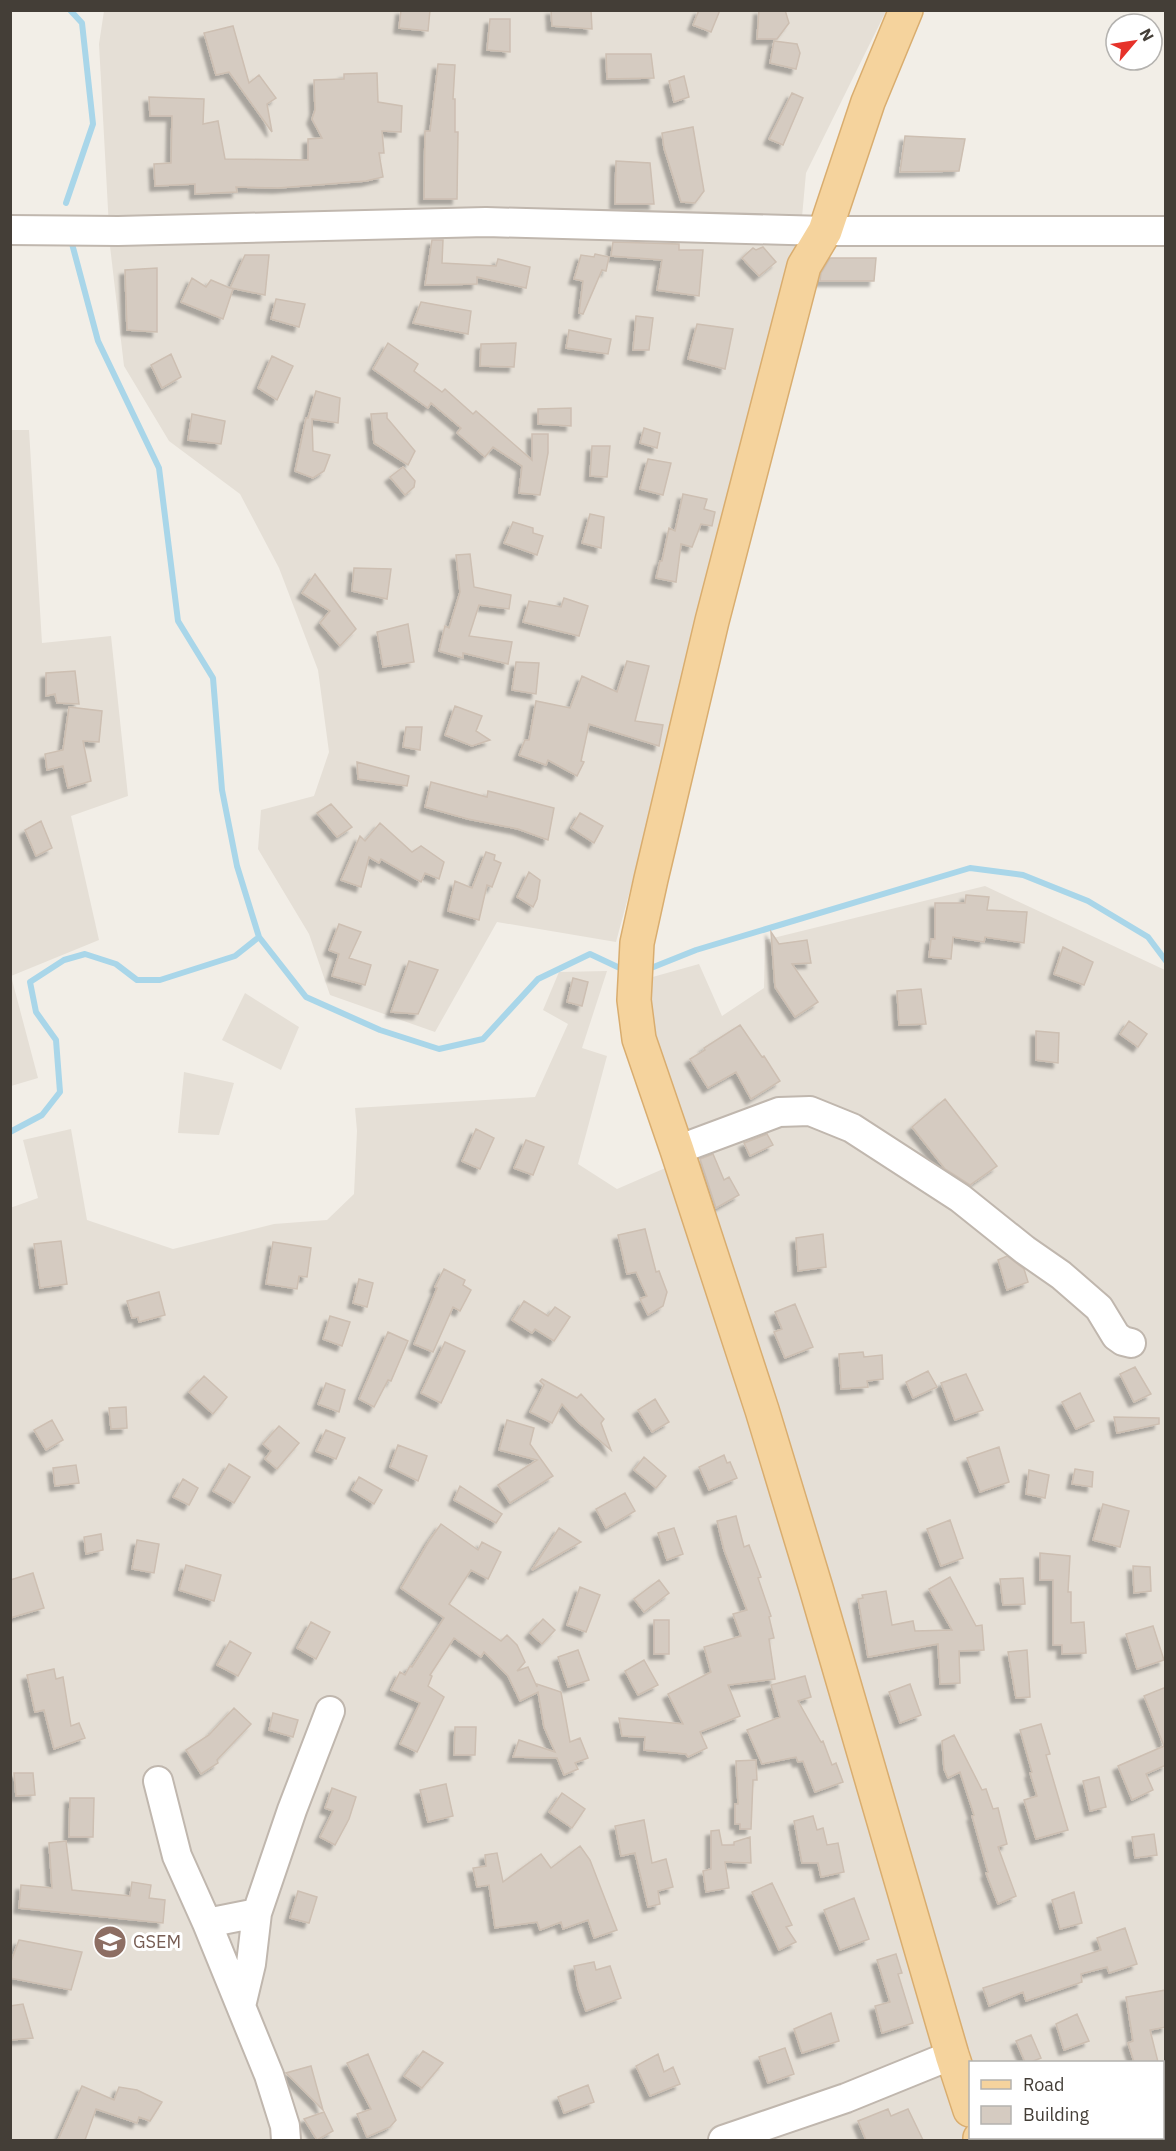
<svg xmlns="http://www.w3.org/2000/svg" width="1176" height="2151" font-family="'IBM Plex Sans',sans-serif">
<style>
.residential{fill:#e5dfd6;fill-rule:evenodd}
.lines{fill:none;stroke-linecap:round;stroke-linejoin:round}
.stream{stroke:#a9d6e9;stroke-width:6}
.building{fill:#d5cbc1;stroke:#cdbfb2;stroke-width:1.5;filter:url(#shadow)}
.minor-casing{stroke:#c0b7ae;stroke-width:32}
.major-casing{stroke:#d9ad6f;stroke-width:36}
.minor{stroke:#fff;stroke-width:28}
.major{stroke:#f5d39d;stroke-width:33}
.labels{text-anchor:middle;stroke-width:6;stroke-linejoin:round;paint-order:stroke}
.education-label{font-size:18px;fill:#785e54;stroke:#fff;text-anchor:start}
</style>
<defs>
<filter id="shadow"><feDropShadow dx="-5" dy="5" stdDeviation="1.5" flood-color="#0004"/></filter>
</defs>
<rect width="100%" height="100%" fill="#f2eee7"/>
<path class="residential" d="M104,11H886L806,173L797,272L616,942L497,922L435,1032L330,995L309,934L258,849L261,810L314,796L329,752L318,670L279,568L240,494L169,441L124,366L110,246L99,44Z
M11,430H29L42,643L111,636L128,796L71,816L99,940L11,976L38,1078L11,1086Z
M985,886L1165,970V2140H11L10,1208L38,1198L23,1140L71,1129L87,1220L173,1249L274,1224L327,1220L354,1194L357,1131L355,1108L535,1097L568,1024L543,1010L559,972L607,971L582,1048L607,1056L578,1164L617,1189L693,1156L645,1001L649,978L699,964L722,1016L764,988L765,940ZM970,2062H1162V2138H970Z
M245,993L299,1027L281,1070L222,1040Z
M184,1072L234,1083L219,1135L178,1133Z"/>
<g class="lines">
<path class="stream" d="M66,203L93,124L82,23L70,10
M259,937L306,997L380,1030L439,1049L483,1039L538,979L590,954L624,970
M646,970L696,950L970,868L1023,875L1088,901L1148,937L1166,961
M10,1132L42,1115L60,1092L56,1040L36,1012L30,982L64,960L85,954L116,964L137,980H160L235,956L259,937L237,866L222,790L213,678L178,621L159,468L98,341L71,240"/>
</g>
<path class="building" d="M401,10H430L428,31L399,28Z
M551,10H591L592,29L552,26Z
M699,10H720L711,32L693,25Z
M759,10H785L789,23L777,39H757Z
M490,19H510V52L487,50Z
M233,26L249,83L259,75L276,98L267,104L272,132L229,72L216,75L204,33Z
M774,41L797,44L800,53L796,69L770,63Z
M606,54H651L654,78L607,79Z
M438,64L455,65L453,99H455V132H458L457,199H424L425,131H430Z
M377,73L378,102L402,106L401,132L382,131L384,153H379L383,177L366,181L278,188L236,187L237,192L195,194V184L155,186L154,164L171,163L172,116H150L149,97L204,99L203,124L218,121L225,159L308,160V139L322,138L312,119L315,110L314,80L344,79V74Z
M684,76L689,97L674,102L669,81Z
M792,93L803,98L783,145L769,139Z
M693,127L704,191L695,203L681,202L664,148L662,133Z
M905,136L965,139L959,171L900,172Z
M616,161L650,163L654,204H615Z
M432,240H443L442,263L496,266L498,259L530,267L526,288L477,277V284L425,285Z
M613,242L679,244V250H703L699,296L657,290L662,260L611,256Z
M763,247L776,262L759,276L742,258L753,248L756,250Z
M595,254L609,257L606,271L602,270L583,314L579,313L583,281L574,279L581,255L594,257Z
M245,255H269L265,295L231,288L233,289L223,319L181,302L192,278L206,287L211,280L230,288Z
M830,258H876L874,281H820L821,273Z
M157,268V332L127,330L125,270Z
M276,299L305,304L299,327L271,319Z
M421,302L471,311L468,334L413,323Z
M636,316L653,318L649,350H633Z
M697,324L733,329L725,369L688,359Z
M569,330L611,339L608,354L566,348Z
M388,343L418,364L414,371L442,392L445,389L473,414L476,411L532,460V434H548V453L540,495L519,493L522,466L493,447L485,457L457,433L461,428L431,403L428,408L373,369Z
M516,343L514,367L480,366L481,344Z
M171,354L181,377L162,388L151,365Z
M272,356L293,366L277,400L258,388Z
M316,391L340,398L338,423L312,419L313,451L330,455L324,471L313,478L295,471L306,418H308Z
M571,408V426L538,424V409Z
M387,413V418L415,451L408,465L374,443L371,414Z
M192,414L225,421L221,444L188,440Z
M644,428L660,433L657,448L640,443Z
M592,446H610L607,477L590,476Z
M648,459L671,463L663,495L640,489Z
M403,467L415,481L414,487L405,495L390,477Z
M683,494L707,499L704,509L715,512L712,526L701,524L692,547L681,544L676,582L656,578L660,561H662L669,528L675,531Z
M590,514L604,517L601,548L582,543Z
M513,522L533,528V533L543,536L537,555L504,543Z
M470,554L474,587L511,595L509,609L479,605L469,636L512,642L508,664L463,653V658L439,651L445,626L449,628L460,592L456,555Z
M354,568L391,569L387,599L352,591Z
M315,574L356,629L340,646L320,623L330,611L302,593Z
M564,598L588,606L579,636L523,622L529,601L561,607Z
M408,624L414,662L383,667L377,632Z
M627,661L649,666L635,721L663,725L659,746L589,724L581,761L584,762L577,776L548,760L546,765L519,755L525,740H529L536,701L570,708L582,676L617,692Z
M516,662L539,663L536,694L512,690Z
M75,671L79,704L57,703L55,694L46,696V673Z
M455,706L482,716L476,731L490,740L472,746L445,735Z
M69,707L102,711L99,742L83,741L91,781L68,788L63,766L47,770L45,754L63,750Z
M406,727H422L420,750L403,747Z
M357,762L409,776L407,786L358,779Z
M431,782L487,797L488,791L554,808L548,840L518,829L468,819L425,807Z
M331,804L352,827L337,837L317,813Z
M580,813L603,826L594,843L571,828Z
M41,821L52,848L36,856L25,830Z
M380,823L412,852L421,846L444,862L439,879L425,873L421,882L381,859L379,863L369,857L361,887L341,880L360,836L365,841Z
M486,852L495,855L494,860L501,863L492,887L487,885L479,920L448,911L455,881L472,888Z
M529,872L540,880L537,899L533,907L517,897Z
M966,895L989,897L987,910L1027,912L1024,943L985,937L984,942L953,937L951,959L929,957L931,939H935V903H965Z
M339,924L361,932L349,958L371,965L365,985L332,976L339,954L329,950Z
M771,932L779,944L807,940L811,963L792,964L818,1002L795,1017L775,987Z
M1063,947L1093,962L1084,985L1054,974Z
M409,961L438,970L418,1014L391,1012Z
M573,978L588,982L582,1006L567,1002Z
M921,989L926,1024L899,1025L897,991Z
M1129,1021L1147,1034L1138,1047L1120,1034Z
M740,1025L762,1057L764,1056L780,1081L751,1099L736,1072L708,1088L690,1059L705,1050L704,1048Z
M1036,1031L1059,1033L1058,1063L1036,1060Z
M945,1099L997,1166L970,1185L945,1169L912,1127Z
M476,1129L494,1138L480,1169L462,1161Z
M767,1134L773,1145L750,1156L744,1143Z
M526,1140L544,1147L533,1175L514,1168Z
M713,1154L724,1180L729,1177L739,1195L716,1208L700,1159Z
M645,1229L656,1272L659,1271L667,1292L663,1306L648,1315L640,1299L647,1296L636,1272L627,1274L618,1235Z
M823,1234L826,1267L798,1271L796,1238Z
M61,1241L67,1284L40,1288L34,1244Z
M273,1242L311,1248L307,1277L299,1276L297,1289L266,1284Z
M1007,1256L1024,1269L1028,1282L1007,1290L998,1260Z
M444,1269L465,1280L463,1285L471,1290L460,1311L453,1307L433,1352L414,1344L437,1288L435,1287Z
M359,1279L373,1283L367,1307L353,1303Z
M159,1292L165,1315L139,1322L138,1317L132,1318L127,1301Z
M524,1301L548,1316L555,1307L570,1317L554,1341L535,1329L532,1333L512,1320Z
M795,1304L813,1347L785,1358L774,1332L782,1329L775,1312Z
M330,1316L350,1322L342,1346L323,1339Z
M388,1332L408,1341L391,1381L388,1380L374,1407L359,1399Z
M445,1342L465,1351L441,1403L421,1393Z
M863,1352L864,1357L882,1355L883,1379L867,1381L868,1387L841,1389L839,1354Z
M1135,1367L1151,1394L1134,1402L1120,1374Z
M928,1371L937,1387L913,1398L906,1382Z
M966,1374L983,1410L955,1420L941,1383Z
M204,1376L227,1397L213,1414L189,1392Z
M542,1379L577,1398L581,1394L604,1419L601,1423L611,1450L578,1422L562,1404L552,1423L530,1412L544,1385L540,1381Z
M326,1383L345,1390L339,1412L318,1404Z
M1080,1393L1094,1421L1076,1429L1062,1402Z
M655,1399L669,1422L652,1432L638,1410Z
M126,1407L127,1428L111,1429L109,1408Z
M1114,1417L1159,1418V1424L1117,1433Z
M52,1420L63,1440L46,1450L34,1430Z
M507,1420L534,1428L530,1444L553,1476L510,1503L498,1485L537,1460L499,1450Z
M279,1426L299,1443L277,1469L265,1459L271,1451L263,1444Z
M326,1430L345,1438L336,1459L316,1451Z
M398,1445L427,1456L418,1481L390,1467Z
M999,1447L1009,1482L980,1492L967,1458Z
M724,1455L727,1463L730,1462L737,1478L709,1490L699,1467Z
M644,1457L666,1476L656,1488L634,1470Z
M229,1464L250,1477L234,1503L213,1491Z
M76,1465L79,1483L55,1486L53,1468Z
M1075,1469L1093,1472L1092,1487L1072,1484Z
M1029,1470L1049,1475L1045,1498L1026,1494Z
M359,1477L382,1490L374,1504L352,1490Z
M183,1479L198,1488L189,1505L173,1497Z
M460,1486L502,1514L496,1523L454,1500Z
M625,1493L635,1511L606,1528L596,1509Z
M1103,1504L1129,1511L1120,1547L1093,1540Z
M736,1516L744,1547L749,1545L761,1577L758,1578L771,1616L769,1617L774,1638L769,1639L775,1679L728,1685L740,1716L700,1732L707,1748L688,1757L686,1754L644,1750L645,1737L622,1736L619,1718L683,1724L668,1694L711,1672L704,1647L741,1636L733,1614L747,1610L724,1550L717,1521Z
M950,1520L963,1558L941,1566L927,1529Z
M441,1524L478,1550L482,1542L501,1552L488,1579L471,1570L449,1604L501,1641L507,1635L517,1645L525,1662L517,1671L528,1667L537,1687V1684L561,1692L570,1742L580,1738L588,1758L575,1763L578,1769L564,1775L557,1758L513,1757L519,1740L555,1752L544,1727L538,1692L520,1701L508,1676L484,1652L481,1657L454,1638L430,1675L432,1676L428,1686L444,1697L417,1752L400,1744L420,1703L391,1690L400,1672L405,1675L410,1666L412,1667L444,1618L401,1588L429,1541Z
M559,1528L581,1542L532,1570Z
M674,1528L683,1554L667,1560L658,1533Z
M101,1534L103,1550L86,1554L84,1537Z
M137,1540L159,1544L154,1573L132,1569Z
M1040,1553L1070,1556L1068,1592H1071V1623L1084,1622L1086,1653L1062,1654V1645H1053V1580H1040Z
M186,1565L221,1575L214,1601L179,1590Z
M1133,1566L1150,1567L1151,1591L1134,1593Z
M33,1573L44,1608L10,1618V1580Z
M950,1577L976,1626L982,1625L984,1650L959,1651L960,1683L940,1684L938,1644L868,1657L858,1599L863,1598L862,1595L886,1591L892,1625L913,1621L915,1631L952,1630L929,1589Z
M1023,1578L1025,1604L1003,1605L1000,1579Z
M659,1580L669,1593L644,1612L634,1599Z
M580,1587L600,1595L586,1632L567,1625Z
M543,1619L555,1630L542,1644L530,1633Z
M654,1620H669V1654H654Z
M311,1622L330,1632L316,1659L297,1648Z
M1153,1626L1164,1660L1137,1669L1126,1634Z
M230,1641L251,1653L238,1676L217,1665Z
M578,1650L589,1680L568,1687L558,1657Z
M1027,1650L1030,1697L1016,1698L1008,1652Z
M644,1660L658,1685L638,1695L625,1671Z
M54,1669L56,1679L63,1677L71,1726L79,1723L85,1738L54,1749L44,1710L35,1712L27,1675Z
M805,1676L811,1697L798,1701L821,1742L823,1741L832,1765L836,1763L843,1782L815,1792L803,1761L798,1762L796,1757L762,1764L747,1730L780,1717L771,1685Z
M910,1684L921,1715L900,1723L889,1692Z
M1166,1687V1765L1146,1774L1153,1790L1132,1800L1118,1766L1164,1746L1144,1696Z
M234,1708L251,1724L217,1760L218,1763L201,1774L186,1750L209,1735Z
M273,1713L298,1720L293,1737L269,1730Z
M1041,1724L1050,1754L1046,1755L1068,1830L1036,1839L1024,1800L1037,1796L1030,1773L1032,1772L1020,1730Z
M455,1727H476L475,1755H454Z
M954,1735L982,1790L986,1789L993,1809L998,1808L1007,1844L998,1847L1016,1896L998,1904L986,1873L988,1872L972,1816L974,1815L960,1772L948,1778L944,1769L942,1741Z
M756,1760L757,1780H753L751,1829H740V1824H735V1804H738L736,1761Z
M14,1773H33L35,1795L16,1796Z
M1099,1777L1106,1807L1090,1811L1083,1781Z
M446,1784L453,1816L428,1822L420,1790Z
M332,1788L356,1797L349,1819L335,1845L320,1837L333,1811L325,1808Z
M562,1793L585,1809L572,1828L549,1812Z
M70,1798H94L93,1837H69Z
M813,1816L817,1830L823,1828L827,1845L838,1843L844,1872L821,1877L818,1863H802L794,1821Z
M644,1820L652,1863L666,1859L673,1887L658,1891L660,1904L648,1907L635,1853L621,1856L615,1826Z
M719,1830L722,1845H734V1842L750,1837L751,1863L725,1862L729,1888L706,1892L703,1871L711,1869V1831Z
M1154,1834L1157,1855L1135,1858L1132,1837Z
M66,1841L72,1890L130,1896L132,1882L151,1885L149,1898L165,1900L163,1923L19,1908L21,1885L52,1888L49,1843Z
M580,1846L590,1860L617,1930L594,1938L588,1920L563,1929L561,1922L540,1930L537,1922L495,1928L489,1885L477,1887L473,1868L486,1866L485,1855L497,1853L503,1882L541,1854L551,1868Z
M772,1883L792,1925L786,1927L796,1942L779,1950L752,1892Z
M298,1891L317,1897L309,1923L290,1918Z
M1074,1892L1082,1923L1060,1929L1052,1900Z
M854,1898L869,1939L840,1950L824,1910Z
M1125,1928L1137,1964L1109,1973L1107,1967L1081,1974L1082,1982L1026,2001L1023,1992L989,2006L983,1988L1101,1950L1097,1938Z
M19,1940L82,1952L71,1990L10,1978V1964Z
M896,1954L902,1973L898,1974L913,2023L882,2033L875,2006L890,2002L877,1960Z
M594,1962L596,1970L610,1966L621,1998L586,2011L578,1988L574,1966Z
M1166,1990V2027L1150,2030L1158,2062H1134L1128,2043L1133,2041L1126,1997Z
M23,2004L33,2038L10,2040V2006Z
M831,2013L839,2041L802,2053L794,2029Z
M1077,2014L1089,2041L1064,2050L1056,2024Z
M1031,2035L1041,2058L1031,2062H1025L1016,2041Z
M785,2048L794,2074L768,2083L759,2057Z
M423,2051L443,2063L422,2088L404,2076Z
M368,2054L396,2120L390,2127L367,2137L357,2114L371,2109L347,2063Z
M658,2054L664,2072L673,2067L680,2084L650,2096L636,2066Z
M311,2066L323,2110L286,2073Z
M588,2085L594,2102L564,2113L558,2097Z
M82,2086L114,2100L119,2087L137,2090L162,2102L150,2121L139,2117L137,2123L96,2109L85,2140H58Z
M888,2109L891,2116L908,2109L923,2140H866L858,2121Z
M324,2112L333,2131L317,2140L304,2119Z"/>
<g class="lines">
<defs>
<path id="minor" d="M10,230L118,231L486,222L825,231H1166
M677,1150L779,1112L810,1111L852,1128L960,1198L1025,1250L1061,1275L1099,1308L1116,1336L1123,1341L1131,1343
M158,1781L177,1856L207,1923L269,2075L285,2126L286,2140
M207,1923L257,1913
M241,2006L251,1964L257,1913L292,1810L330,1711
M723,2140L846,2098L952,2055"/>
<path id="major" d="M906,10L868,102L825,231L804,266L712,621L651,879L637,943L634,1000L639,1039L677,1150L762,1410L816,1588L952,2055L970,2110
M980,2138L981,2140"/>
</defs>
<use href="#minor" class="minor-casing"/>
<use href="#major" class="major-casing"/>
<use href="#minor" class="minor"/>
<use href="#major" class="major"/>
</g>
<defs>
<symbol id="school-disc" viewBox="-11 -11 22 22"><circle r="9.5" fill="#8d6e63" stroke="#fff"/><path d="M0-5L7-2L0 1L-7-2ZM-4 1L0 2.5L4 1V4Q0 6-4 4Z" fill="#fff"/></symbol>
</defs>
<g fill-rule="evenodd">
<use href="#school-disc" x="91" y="1923" width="38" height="38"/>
</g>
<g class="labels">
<g class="education-label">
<text x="133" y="1948">GSEM</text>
</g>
</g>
<rect width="1176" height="2151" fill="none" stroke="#443e37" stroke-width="24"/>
<rect x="969" y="2061" width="195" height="78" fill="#ffffff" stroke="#b4b2af" stroke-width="1.5"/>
<rect x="981" y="2080" width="30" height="9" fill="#f5d39d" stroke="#b4b2af" stroke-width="1.5"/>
<text x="1023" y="2091" font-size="18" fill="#443e37">Road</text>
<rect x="981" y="2106" width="30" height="18" fill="#d5cbc1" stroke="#b4b2af" stroke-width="1.5"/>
<text x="1023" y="2121" font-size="18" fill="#443e37">Building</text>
<g transform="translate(1134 42) rotate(61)"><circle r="28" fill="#ffffff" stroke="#b4b2af" stroke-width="1.5"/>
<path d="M0-4.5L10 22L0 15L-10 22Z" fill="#e6322a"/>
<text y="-9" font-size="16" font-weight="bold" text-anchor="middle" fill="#443e37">N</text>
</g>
</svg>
